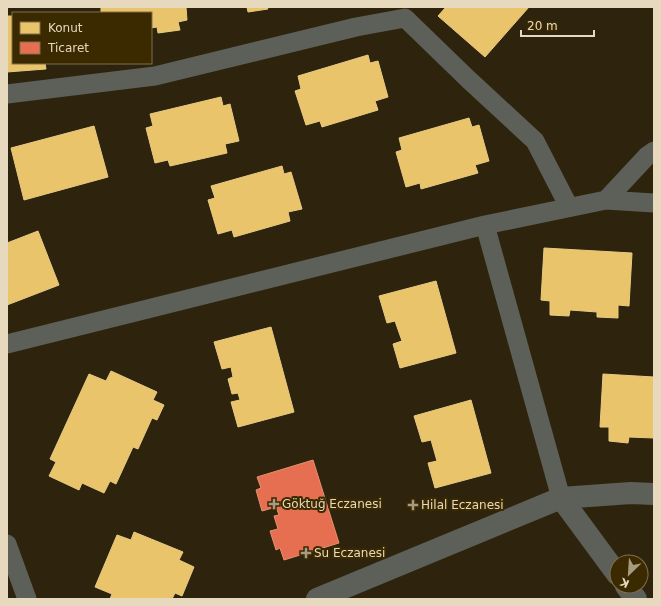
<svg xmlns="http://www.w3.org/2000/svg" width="661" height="606" font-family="'DejaVu Sans',sans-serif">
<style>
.homes{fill:#e9c46a;stroke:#e8ca83}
.shops{fill:#e76f51;stroke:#e78f72}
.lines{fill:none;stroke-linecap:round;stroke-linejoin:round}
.minor{stroke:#5d6058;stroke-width:19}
.tertiary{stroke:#5d6058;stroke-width:22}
.poi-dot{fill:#a69a80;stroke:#3b2900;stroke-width:1.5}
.labels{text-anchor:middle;stroke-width:4;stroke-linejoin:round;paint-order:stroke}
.poi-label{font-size:12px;fill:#e7d9be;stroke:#3b2900;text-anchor:start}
</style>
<rect width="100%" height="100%" fill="#2e240d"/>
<path class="homes" d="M101,7H186L187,20L178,22L180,30L158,33L157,27L151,28V13H101Z
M247,7H267L268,9L248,12Z
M446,7H529L485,57L438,16Z
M7,16H13V63H45L46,69L7,72Z
M368,55L370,63L378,61L388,97L375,101L378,110L322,127L320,121L306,125L295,91L301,89L298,76Z
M221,97L223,106L230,104L239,141L225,144L227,153L170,166L168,160L155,163L146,128L153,126L150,114Z
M469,118L472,127L479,125L489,161L475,165L478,173L421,189L420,183L406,187L396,152L402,150L399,138Z
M94,126L108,177L24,200L11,148Z
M282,166L284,174L291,172L302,209L288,212L290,221L234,237L232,230L218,234L208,200L215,198L211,186Z
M38,231L59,285L7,305V243Z
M544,248L632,253L629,306L618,305V318L597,317V312L570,310L569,316L550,315V301L541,300Z
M436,281L456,353L400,368L393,344L402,341L395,321L387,323L379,296Z
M271,327L294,412L238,427L231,402L240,400L238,393L232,394L228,379L233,377L231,367L222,369L214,342Z
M111,371L157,392L153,400L164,405L157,420L152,418L138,449L133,447L116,484L110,481L104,493L82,483L79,490L49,476L56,462L50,459L89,374L106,381Z
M603,374L654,377V438L629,437L628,443L609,441V427H600Z
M471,400L491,473L435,488L428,463L437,461L431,440L422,442L414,416Z
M134,532L183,552L179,560L194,567L182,596L175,593L172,599H110L112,594L95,587L117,535L131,540Z"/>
<path class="shops" d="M313,460L339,543L284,560L280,548L276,550L270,531L278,529L274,516L279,515L276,507L262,511L256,490L261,488L257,477Z"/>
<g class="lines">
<path class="minor" d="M7,94L155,76L356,27L405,18L468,79L535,141L569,207
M606,200L647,156L654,151
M485,225L561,498
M7,344L485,225L606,200L654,203
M7,544L27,599"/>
<path class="tertiary" d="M561,498L631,493L654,494
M626,586L636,599
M317,599L561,498L617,574"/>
</g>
<g class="poi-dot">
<path d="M272 498h4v4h4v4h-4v4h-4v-4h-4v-4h4z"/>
<path d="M411 499h4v4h4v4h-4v4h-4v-4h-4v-4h4z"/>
<path d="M304 547h4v4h4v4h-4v4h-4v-4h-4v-4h4z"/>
</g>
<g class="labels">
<g class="poi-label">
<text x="282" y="508">Göktuğ Eczanesi</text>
<text x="421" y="509">Hilal Eczanesi</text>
<text x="314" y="557">Su Eczanesi</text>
</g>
</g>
<rect width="661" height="606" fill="none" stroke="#e7d9be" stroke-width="16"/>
<rect x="12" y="12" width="140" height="52" fill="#3b2900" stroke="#806f4c"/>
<rect x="20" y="22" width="20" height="12" fill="#e9c46a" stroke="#806f4c"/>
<text x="48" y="32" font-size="12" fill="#e7d9be">Konut</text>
<rect x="20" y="42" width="20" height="12" fill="#e76f51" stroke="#806f4c"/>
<text x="48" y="52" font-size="12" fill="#e7d9be">Ticaret</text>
<g transform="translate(629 574) rotate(205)"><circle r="19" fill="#3b2900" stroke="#806f4c"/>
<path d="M0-3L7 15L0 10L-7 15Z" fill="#a69a80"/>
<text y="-6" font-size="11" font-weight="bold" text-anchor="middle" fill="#e7d9be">K</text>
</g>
<path d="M521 30v6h73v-6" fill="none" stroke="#e7d9be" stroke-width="2"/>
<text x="527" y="30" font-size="12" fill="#e7d9be" stroke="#3b2900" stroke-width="3" paint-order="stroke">20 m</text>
</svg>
